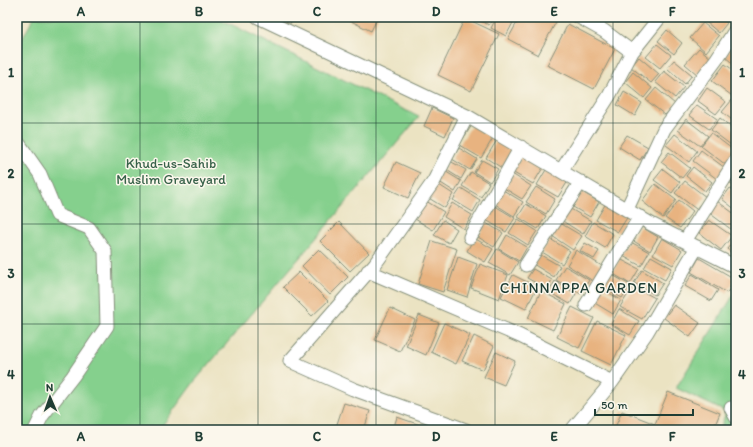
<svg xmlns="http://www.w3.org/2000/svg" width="753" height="447" font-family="Itim,sans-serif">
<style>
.green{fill:#85d08d;stroke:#528660}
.building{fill:#e8b380}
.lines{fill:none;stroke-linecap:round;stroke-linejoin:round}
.minor-casing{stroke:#85907b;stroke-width:15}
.minor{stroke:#fff;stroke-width:13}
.grid{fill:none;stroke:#1f3d34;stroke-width:1;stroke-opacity:0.55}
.labels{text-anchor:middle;stroke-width:3;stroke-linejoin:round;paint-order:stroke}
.park-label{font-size:14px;fill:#38624a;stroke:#fbf7ec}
.neighbourhood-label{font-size:15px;letter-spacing:1px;fill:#1f3d34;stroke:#fbf7ec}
.neatline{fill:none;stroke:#1f3d34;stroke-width:1.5}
.grid-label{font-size:13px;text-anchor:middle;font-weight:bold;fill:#1f3d34}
</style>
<rect width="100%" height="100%" fill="#fbf7ec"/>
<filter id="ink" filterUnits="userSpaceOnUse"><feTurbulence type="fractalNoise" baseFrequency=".025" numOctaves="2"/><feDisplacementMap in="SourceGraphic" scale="8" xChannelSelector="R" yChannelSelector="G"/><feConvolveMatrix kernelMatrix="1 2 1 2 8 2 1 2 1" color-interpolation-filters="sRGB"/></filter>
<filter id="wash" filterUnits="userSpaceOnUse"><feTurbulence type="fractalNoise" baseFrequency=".012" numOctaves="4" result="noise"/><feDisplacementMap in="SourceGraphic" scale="16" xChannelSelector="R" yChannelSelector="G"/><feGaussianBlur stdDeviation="0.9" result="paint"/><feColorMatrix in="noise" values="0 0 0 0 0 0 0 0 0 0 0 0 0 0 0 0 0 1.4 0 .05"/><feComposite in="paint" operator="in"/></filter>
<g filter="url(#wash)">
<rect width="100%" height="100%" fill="#ebe3c2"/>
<path class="green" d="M34,17H216L419,117L194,382L159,430H17V41L20,43Z
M736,291V430H720L726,412L676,388Z"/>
<g id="blocks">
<path class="building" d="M273,17H294L289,25Z
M343,17H378L371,31Z
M473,17H494L489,25Z
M497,17H516L506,36L491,28Z
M520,17H546L556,22L538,55L508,39Z
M710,17H720L727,23L719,33L706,22Z
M724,17H736L731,23Z
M465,18L499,34L471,91L438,75Z
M703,23L719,36L706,52L690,38Z
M568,24L615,49L594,89L547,65Z
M667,30L682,43L674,54L658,41Z
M736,42V66L725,57Z
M657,44L671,55L660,68L646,57Z
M699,48L712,59L698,75L685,64Z
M639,57L659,74L651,83L631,67Z
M674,60L692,75L685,84L667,68Z
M725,64L736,72L735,98L712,81Z
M664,71L684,87L675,98L655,82Z
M633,72L652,88L644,98L625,82Z
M656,88L675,104L665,115L646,100Z
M707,88L726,102L716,114L698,101Z
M624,92L642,103L635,116L617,105Z
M732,100L736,103V123L722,112Z
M697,105L717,119L709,129L689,115Z
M432,108L453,118L445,136L424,126Z
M720,118L736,131V146L735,148L711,130Z
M686,119L708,136L700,146L678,130Z
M472,125L493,138L481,158L459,145Z
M711,133L736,152L726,165L701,146Z
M675,134L697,151L689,162L666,145Z
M627,135L648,147L640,160L619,147Z
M497,140L513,150L502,168L486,158Z
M459,148L477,159L470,170L452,159Z
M701,150L725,168L717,179L693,161Z
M669,152L690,168L682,178L661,162Z
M523,154L544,166L533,184L512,172Z
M482,160L498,169L490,182L474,172Z
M450,161L466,170L461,179L445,169Z
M396,162L420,173L408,198L384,187Z
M693,167L712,182L705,191L686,176Z
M547,168L568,181L558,197L537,185Z
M663,169L680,182L672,193L654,180Z
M443,170L461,181L455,192L436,180Z
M471,172L489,183L481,197L462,186Z
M512,174L531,186L522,199L504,188Z
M736,175V188L730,183Z
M685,181L706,197L696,209L675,193Z
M436,183L453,194L445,208L427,197Z
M655,184L676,200L663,218L642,201Z
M536,187L555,199L546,214L526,202Z
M461,188L480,200L473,212L453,200Z
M730,188L736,192V210L722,199Z
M503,190L523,202L514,216L495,204Z
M582,192L599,202L590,217L573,207Z
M679,200L693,211L680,228L665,218Z
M426,201L444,212L433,230L415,219Z
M717,201L736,215V225L732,230L708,212Z
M452,203L472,215L464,229L444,217Z
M606,203L628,216L618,232L596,220Z
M526,204L546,216L538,229L518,217Z
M495,206L515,218L506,232L486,220Z
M569,208L591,221L583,234L561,220Z
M518,219L537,231L528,245L509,233Z
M443,220L457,229L449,243L434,235Z
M709,220L732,236L721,250L699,233Z
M339,222L369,253L350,271L320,241Z
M593,222L613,234L605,248L585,236Z
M486,223L503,233L494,247L478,237Z
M560,223L582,236L573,250L552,236Z
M640,226L658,237L650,251L632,240Z
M507,235L527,247L519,261L499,249Z
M474,238L493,249L485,262L467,251Z
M662,238L682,250L673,265L653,254Z
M736,238V256L727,249Z
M550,239L570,251L562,264L542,252Z
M432,241L457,249L443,292L418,284Z
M629,241L649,252L641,266L621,255Z
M585,243L599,251L594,259L580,251Z
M319,249L348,277L330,295L302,266Z
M497,249L518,262L510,275L489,263Z
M576,250L602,266L593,281L567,265Z
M539,254L560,266L554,277L533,264Z
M651,256L672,268L665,280L644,268Z
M458,257L477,264L467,297L447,290Z
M699,258L735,279L727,293L691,272Z
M620,259L639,269L630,284L612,273Z
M480,264L508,275L499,299L471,288Z
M565,266L589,280L581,294L556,280Z
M533,269L552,280L547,289L527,278Z
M642,270L663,283L655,295L634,283Z
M299,272L328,301L312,316L283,287Z
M609,273L630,285L622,298L602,286Z
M692,274L718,290L711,301L685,286Z
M513,275L537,287L526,309L501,297Z
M555,281L576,294L570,304L549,292Z
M633,286L655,298L642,319L620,307Z
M601,288L621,300L613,314L593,302Z
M541,291L566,304L553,330L528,318Z
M674,305L700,323L690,337L664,318Z
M572,307L594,318L579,348L557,337Z
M390,308L415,320L400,351L375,340Z
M619,309L639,321L630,335L611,324Z
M419,315L439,323L426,355L406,346Z
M597,321L626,335L611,365L582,351Z
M444,323L470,335L456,364L431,352Z
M474,336L494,346L483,370L462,361Z
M496,352L515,361L504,385L484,377Z
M668,392L720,413L713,430H614L622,411L655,424Z
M344,403L370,411L364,430H335Z
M397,417L426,427L424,430H393Z"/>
</g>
</g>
<g filter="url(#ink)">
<use href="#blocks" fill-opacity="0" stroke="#85907b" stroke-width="1"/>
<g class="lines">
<defs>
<path id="minor" d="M258,17L467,116L651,224L736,267
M579,17L604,31L632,52
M17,141L40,174L57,215L89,228L105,251L107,326L73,376L42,416L35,430
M561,171L609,96L632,52L660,17
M627,209L664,129L716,60L736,29
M470,237L521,147
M685,241L736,160
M526,265L581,182
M368,271L520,336L612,382
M586,305L640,217
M731,408L736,417
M466,430L353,389L290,361L375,264L434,181L467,116
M572,430L612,382L647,332L697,247"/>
</defs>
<use href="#minor" class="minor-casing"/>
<use href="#minor" class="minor"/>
</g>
</g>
<path class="grid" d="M140,17V430M258,17V430M376,17V430M495,17V430M613,17V430M17,123H736M17,224H736M17,324H736"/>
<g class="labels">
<g class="park-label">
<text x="171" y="168">Khud-us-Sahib<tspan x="171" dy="16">Muslim Graveyard</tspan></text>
</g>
<g class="neighbourhood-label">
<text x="579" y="293">CHINNAPPA GARDEN</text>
</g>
</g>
<rect width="753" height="447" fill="none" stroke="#fbf7ec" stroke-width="44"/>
<g transform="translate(50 397) rotate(358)" stroke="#fbf7ec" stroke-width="3" paint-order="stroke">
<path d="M0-3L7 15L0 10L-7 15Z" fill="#1f3d34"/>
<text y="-6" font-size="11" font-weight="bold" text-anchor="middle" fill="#1f3d34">N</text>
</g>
<path d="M595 409v6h98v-6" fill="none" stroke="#1f3d34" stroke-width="2"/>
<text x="601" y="409" font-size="12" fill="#1f3d34" stroke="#fbf7ec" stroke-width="3" paint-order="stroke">50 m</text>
<rect x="22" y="22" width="709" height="403" class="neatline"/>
<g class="grid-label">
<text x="81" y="16">A</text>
<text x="199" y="16">B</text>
<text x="317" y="16">C</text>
<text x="436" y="16">D</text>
<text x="554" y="16">E</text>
<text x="672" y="16">F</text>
<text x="11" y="77">1</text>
<text x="742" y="77">1</text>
<text x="11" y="178">2</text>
<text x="742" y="178">2</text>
<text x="11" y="278">3</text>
<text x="742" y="278">3</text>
<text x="11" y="379">4</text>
<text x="742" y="379">4</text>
<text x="81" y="441">A</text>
<text x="199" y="441">B</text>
<text x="317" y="441">C</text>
<text x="436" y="441">D</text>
<text x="554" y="441">E</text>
<text x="672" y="441">F</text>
</g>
</svg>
